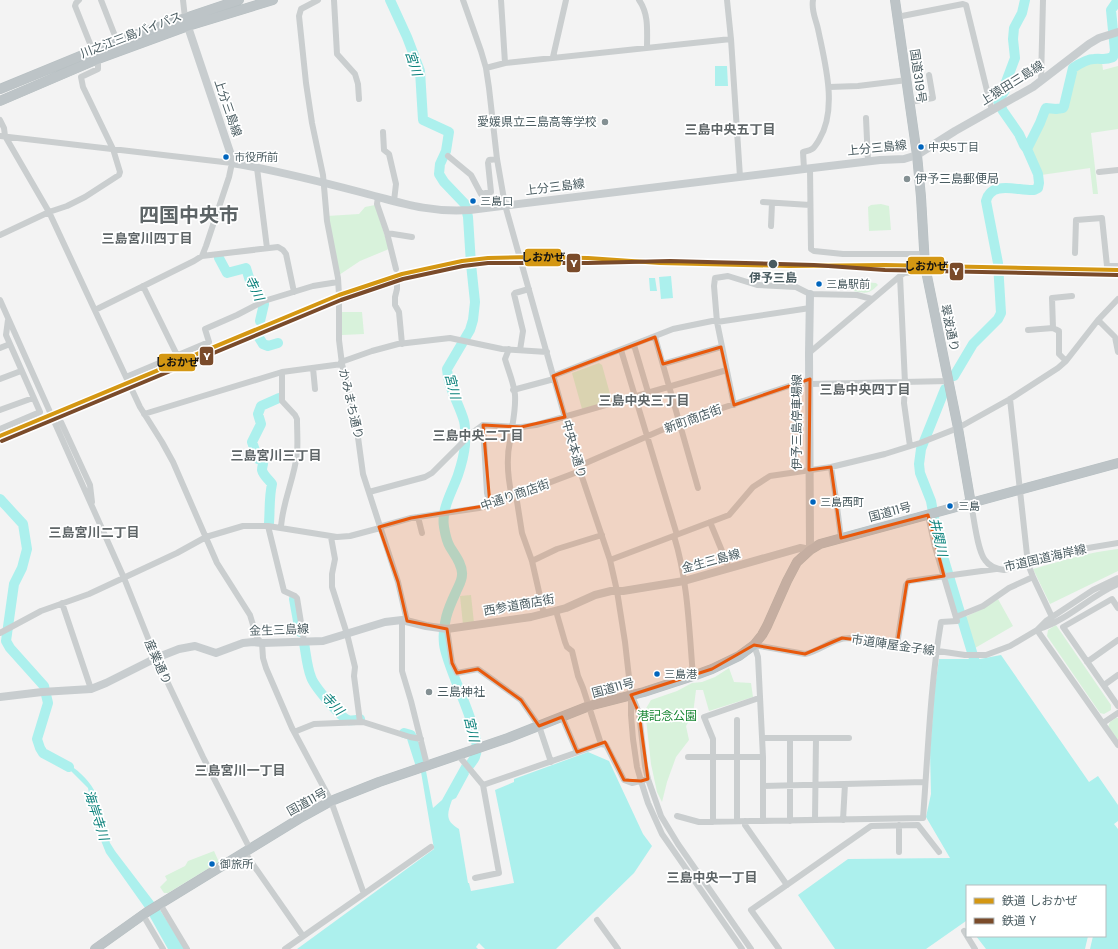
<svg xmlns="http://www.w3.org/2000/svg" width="1118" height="949" font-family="Poppins,'Noto Sans JP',sans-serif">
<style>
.green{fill:#d8f2db}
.water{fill:#acf0ed}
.pier{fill:#f3f3f3}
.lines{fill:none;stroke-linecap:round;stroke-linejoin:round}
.river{stroke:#acf0ed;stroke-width:10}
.highway-casing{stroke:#b8c0c3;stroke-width:10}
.minor{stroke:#cacecf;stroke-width:6}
.major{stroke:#c8cdcf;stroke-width:8}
.highway{stroke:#bdc4c7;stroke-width:9}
.rail-1-casing{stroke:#fff;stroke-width:7}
.rail-2-casing{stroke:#fff;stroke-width:7}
.rail-1{stroke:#d49713;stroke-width:4}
.rail-2{stroke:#7a4b2a;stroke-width:4}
.marked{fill:#e8590c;fill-opacity:0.2;stroke:#e8590c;stroke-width:3;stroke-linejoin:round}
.poi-dot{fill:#849093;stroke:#fff;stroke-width:1.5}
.bus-dot{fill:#0065bd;stroke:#fff;stroke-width:1.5}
.stop-dot{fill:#495b60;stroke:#fff;stroke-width:1.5}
.labels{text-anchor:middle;stroke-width:3.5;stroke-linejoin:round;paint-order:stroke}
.bus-label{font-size:11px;fill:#495b60;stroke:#fff;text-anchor:start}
.street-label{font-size:12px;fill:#495b60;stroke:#fff}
.poi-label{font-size:12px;fill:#495b60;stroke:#fff;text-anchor:start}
.stop-label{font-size:12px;font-weight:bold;fill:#495b60;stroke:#fff}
.park-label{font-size:12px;fill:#168531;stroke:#fff}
.water-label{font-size:13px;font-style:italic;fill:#0c827c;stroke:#fff}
.neighbourhood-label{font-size:13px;font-weight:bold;fill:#5e6567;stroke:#fff}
.town-label{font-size:20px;font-weight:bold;fill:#5e6567;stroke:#fff}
.line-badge{stroke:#fff;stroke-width:1.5}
.badge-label{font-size:11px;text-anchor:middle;font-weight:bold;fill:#fff}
.pale-badge-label{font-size:11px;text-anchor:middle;font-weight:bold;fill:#111}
</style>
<rect width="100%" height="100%" fill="#f3f3f3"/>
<path class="green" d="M1091,61L1102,62L1103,70L1118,66V129L1091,133L1098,194H1093L1090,168L1041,175L1030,148L1038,131L1044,113L1047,111L1063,110L1067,107L1075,70L1079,66Z
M881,204L889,206L891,230L869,231L868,207L871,205Z
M375,205L389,249L360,261L339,275L327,216L359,214L365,207Z
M862,282L876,283L878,285C868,295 866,293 853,291L854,285H860Z
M342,312H362L364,334L342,335Z
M599,363L602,365L612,401L582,409L572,373Z
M1118,549V571L1050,604L1033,569C1061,561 1089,552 1118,549Z
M471,595L474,623L463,625L460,596Z
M998,599L1013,626L975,648L965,617L982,609Z
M1056,625L1111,705V710L1104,714L1100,713L1047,636L1048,630Z
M729,668L734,682L751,683L753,697L709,711L703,690H696L693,714L686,726L689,740L676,757L667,782L662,802L657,792L651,764L645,710L651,700L677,691L692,683L702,682L715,677Z
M1116,718H1118V740L1108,727L1110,722Z
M214,851L219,862L168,893H164L160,887L167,880L165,876L185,866L188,861Z"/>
<path class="water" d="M715,66H727L728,86H715Z
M671,276L673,298L661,299L659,277Z
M649,278H655L657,291H650Z
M1001,655L1089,782L1098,776L1118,805V821L1114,824L1118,829V949H986L976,936H1105V886H967V922L966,921L926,949H835L798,895L848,859L950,858L926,817L931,794L930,751L935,686L939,659H980Z
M588,752L609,761L643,834L652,846L634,873L556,949H485L479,943L476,947L478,949H297L434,849L421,772L426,771L433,808L442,800L462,764L469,774L456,798L452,800C447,814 445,821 459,829L468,883H469L471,891L514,883L495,790L514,782V779Z
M60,759C74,767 86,776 94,790L110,843L115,851L160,910L185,949H168L145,908L106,853L96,828L88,788L71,771L58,764Z"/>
<path class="pier" d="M1088,936H1093L1090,949H1085Z"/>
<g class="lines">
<path class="river" d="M390,0L407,37L420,71L423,120L449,132L446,151L440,164L439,174L444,182L465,204L468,217L471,264L475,302L473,320L470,330L447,369C448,388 459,403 464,421C466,429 465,437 465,445C464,455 461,466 458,475C452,492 441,509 444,527C445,533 447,542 450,547C455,555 463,565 462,575C462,581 458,587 456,592C448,609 442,624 444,644C447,671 485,735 475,757C473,761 469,766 466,769
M1027,149L1040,123L1045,110L1046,108L1056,109L1063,108L1064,106L1073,68C1079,64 1087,59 1094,59C1103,58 1103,61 1113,57L1115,51L1111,10L1118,0
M219,258L227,273L246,268L250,281L262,300L264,304L260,321
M263,330L258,336L263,344L268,346L278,343
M954,376L973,344L998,319L1001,313L998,263L986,201C991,180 1018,191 1034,190L1038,188L1039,183L1038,174L1027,149L1024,145L1019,134L1003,111L998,101L1005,90L1006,82L1015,58L1013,39L1014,28L1022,13L1025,0
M945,389L921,449L919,464L920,473L931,501L938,540L978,672
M0,499L23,524L27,549L22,568L14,584L6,641L10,648L44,686L48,703L37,739L40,748L43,753L69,767
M269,523C270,510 269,497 272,484C269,480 263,475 262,470C262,466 264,463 263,460L258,459L252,442L261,424L258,414L261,406L279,398
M294,599L300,632
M304,643C306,654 307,667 311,677C314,686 339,716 348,720C351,721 356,720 360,719
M404,733L411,735L420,763"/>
<defs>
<path id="highway" d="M895,0L917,155L921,197L925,266L958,428L971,504
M0,89L117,41L239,0
M0,101L98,59L188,26L273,0
M95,949L147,912L302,817L331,801L379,782L508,738L589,706L644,692L693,676L712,669L739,656L754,645L762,635L767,626L787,581L797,562L810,550L820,544L1118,463"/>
</defs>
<use href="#highway" class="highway-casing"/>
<path class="minor" d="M79,0L76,3L75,6L93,51
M101,0L117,41
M183,0L185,18
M318,0L301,9L299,16L306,83L312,123L323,175L327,221L338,278L339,295V340L342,364L357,430L363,474L398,582L407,621
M334,0L337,54L355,74L358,84L359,99
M463,0L481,51L486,68L489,88L497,159L505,205L580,471L610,560L617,591L625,642L631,695V715L633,739L637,767L641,781L648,803L662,834L742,949
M501,0L505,63
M639,0C649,14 647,31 647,48
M727,0L731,39L740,177
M897,17L963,4L966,5L992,111
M553,57L566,0
M486,68L505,63L731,39
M1041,81L1043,0
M829,87L858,86L907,80
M910,102L933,98L929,75
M866,118L868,161
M0,120L4,128L5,136L49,212L140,407L162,442L173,462L217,563L250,615L257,638L262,643L263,658L266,668L292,728L331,801L364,894
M383,132L384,150L389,154L396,184L394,201
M0,136L232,163L229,177L206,246L202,256L194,261L95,310
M448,156L471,175L481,194L491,192L488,163L489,160L497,159
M257,168L267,248
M810,168L811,249L814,251L843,254H924
M804,169L803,152C806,151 809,151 812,149C815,147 817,143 819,140C838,109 825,63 818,29C816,19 811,11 813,0
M1099,172L1118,170
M378,197L377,204L387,233L396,269
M763,202L810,205
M771,226L772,203
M387,233L412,237
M0,235L49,212L67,206L85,197L119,175L120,172L113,149L83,87L81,77L98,69V59
M1075,253L1076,220L1102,218L1107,266H1118
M202,256L278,247L283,250L286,254L294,292
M900,276L905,383L904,403L910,446
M143,286L177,355
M0,300L124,578L156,658L203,757L250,849
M1098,320L1115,337L1118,352
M717,322L810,308
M1028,330L1053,328
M655,337L698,488
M402,344L399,312L395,305V297L397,289V279L414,274
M634,345L648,392
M0,348L10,344
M509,349L505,359C508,370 514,383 515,395C516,411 512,425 510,441C506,459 508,479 512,497
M520,350L523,331L514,294L515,293L529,289
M621,350L677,535
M809,353L900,276L904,273L926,271
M1066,361L1059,354V331L1053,328L1052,298L1072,296
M341,362L372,351L398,344L450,338L502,349L547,352
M663,364L721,347
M313,368L315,389
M553,376L673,329L717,320
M126,377L209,342L205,329L237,315L264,301L313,286L338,282
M0,379L21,371
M810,384L949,381
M513,390L554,379
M1010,399L1028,564L1033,577L1052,617
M734,405L717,322L714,286L715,278L728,276L757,285L796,287L810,294L857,295L872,299
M0,410L33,398
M144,414L282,372L342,364
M61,422L90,485L92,502
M483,425L487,493L490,505
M0,429L40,412L6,335L8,320
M579,466L680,422L810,379
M831,467L836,499L841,538
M369,492L425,477L432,473L472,433L483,425L521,427L536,425L727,370
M516,495L522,533L532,561L557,549L602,535
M971,504C974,517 977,550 985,560C989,566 996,569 1004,570L1082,549L1118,543
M418,517L422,533
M710,522L729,568
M268,526L284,591L295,596L297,598L304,641
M379,527L411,518L479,508L490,505L580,471
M281,528C282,503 294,480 297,454C298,443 297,431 297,419L295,415L282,401V372
M674,536C688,581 689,629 693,676
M331,537L335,559L332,574V587L347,634L355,667L354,676L360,722
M610,560L729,515L753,487L770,476L831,467L885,454L920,443L958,428L1010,399L1058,368L1066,361L1098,320L1118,299
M532,561L544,614
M62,603L91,689
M1118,608L1112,599L1063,627L1118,706
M556,611L565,642L567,647L572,651L578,676L583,688L601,744
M956,617L983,606L1009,588L1033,577
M402,620V671L411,701L427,765
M447,629L452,663L457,673L478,669L521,700L539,726L551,762
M1039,629C1068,620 1090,596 1118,584
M1037,630L1118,745
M0,633L41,611L89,594L177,553L206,537L243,526H268L337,537L350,536L380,528
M754,645L805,654C821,651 832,638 850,638L965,655H986L1010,646L1037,630L1046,621L1093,590L1118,578
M754,645L758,657L763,757V821
M897,645L906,585L909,581L996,569
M1087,662L1118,640
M1104,685L1118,675
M633,698L639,713L645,766L648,779L661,816L678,844L751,949
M562,717L577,752
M1103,723L1118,713
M294,732L314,724L363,722L410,737L421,739
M762,738H849
M458,755L483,785L499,873L475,878
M688,757H763
M483,785L601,744L606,745L624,780L632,783L644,780
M763,786L925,782
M677,816L699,822L923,818C928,753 930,687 941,622L957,621L935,547L928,515
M815,820L816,738
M843,820L845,784
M737,821V720
M745,821V825L787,885
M790,821V738
M713,822V739L704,717L759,698
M899,825V852
M245,853L303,936
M160,904L187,949
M143,915L163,949
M597,920L618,949
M964,931L975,949
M285,949L431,847
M779,949L751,910L871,826L918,825L939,852"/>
<path class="major" d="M186,21L231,155L232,163C275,170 318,181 360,192C399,202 428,213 470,210L804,169L880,160L904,159L917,155L955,131L1033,87L1089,44L1099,38L1118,32
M0,697L42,692L91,689L106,683L156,658L179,649L195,646L216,653L243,643L253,642L262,643L323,641L385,622L402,620L426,626L447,629L531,617L566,608L595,595L611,591H623L684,581L800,548L810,550L809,353L810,294"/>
<use href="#highway" class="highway"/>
<defs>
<path id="rail-1" d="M0,436L339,295L402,274L462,261L488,258L531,257L588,258L660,263L789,266L885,265L1118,270"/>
<path id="rail-2" d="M2,441L341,300L403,279L463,266L488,263H588L670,261L814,265L885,270L1118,275"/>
</defs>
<use href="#rail-1" class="rail-1-casing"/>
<use href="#rail-2" class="rail-2-casing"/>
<use href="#rail-1" class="rail-1"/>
<use href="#rail-2" class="rail-2"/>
</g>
<path class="marked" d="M655,337L663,364L721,347L734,405L810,379L809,470L831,467L841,538L928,515L944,576L907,582L897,645L842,638L805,654L754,645L712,669L631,695L639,713L648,779L641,781L624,780L605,742L577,752L562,717L539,726L521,700L478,669L457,673L452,663L447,629L407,621L398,582L379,527L411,518L490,505L483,425L521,427L565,417L553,376Z"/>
<g class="poi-dot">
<circle cx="605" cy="122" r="4"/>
<circle cx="907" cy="179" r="4"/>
<circle cx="429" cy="692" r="4"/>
</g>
<g class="bus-dot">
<circle cx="921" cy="147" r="3.5"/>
<circle cx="226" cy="157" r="3.5"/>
<circle cx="473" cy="201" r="3.5"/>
<circle cx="819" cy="284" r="3.5"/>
<circle cx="813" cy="502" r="3.5"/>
<circle cx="950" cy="506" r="3.5"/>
<circle cx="657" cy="674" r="3.5"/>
<circle cx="212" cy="864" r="3.5"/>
</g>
<circle class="stop-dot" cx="773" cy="264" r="5"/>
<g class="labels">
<g class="bus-label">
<text x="928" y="151">中央5丁目</text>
<text x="234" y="161">市役所前</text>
<text x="480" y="205">三島口</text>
<text x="826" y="288">三島駅前</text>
<text x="820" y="506">三島西町</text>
<text x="958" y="510">三島</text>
<text x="664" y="678">三島港</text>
<text x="220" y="868">御旅所</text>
</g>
<g class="street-label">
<text transform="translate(131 35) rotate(-21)" y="4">川之江三島バイパス</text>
<text transform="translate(918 76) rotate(82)" y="4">国道319号</text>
<text transform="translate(1012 83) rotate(-32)" y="4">上猿田三島線</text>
<text transform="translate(228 108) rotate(71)" y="4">上分三島線</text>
<text transform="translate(877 148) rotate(-6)" y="4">上分三島線</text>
<text transform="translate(555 187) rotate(-7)" y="4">上分三島線</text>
<text transform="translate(950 328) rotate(78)" y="4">翠波通り</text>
<text transform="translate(351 404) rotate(77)" y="4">かみまち通り</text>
<text transform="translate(693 419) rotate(-20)" y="4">新町商店街</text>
<text transform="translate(797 422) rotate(-90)" y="4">伊予三島停車場線</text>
<text transform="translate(574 449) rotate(74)" y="4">中央本通り</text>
<text transform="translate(515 495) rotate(-19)" y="4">中通り商店街</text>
<text transform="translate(890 512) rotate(-15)" y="4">国道11号</text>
<text transform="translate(1045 558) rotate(-13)" y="4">市道国道海岸線</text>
<text transform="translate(711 561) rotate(-15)" y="4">金生三島線</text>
<text transform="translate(519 605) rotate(-10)" y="4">西参道商店街</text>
<text transform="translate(279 630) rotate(-2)" y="4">金生三島線</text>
<text transform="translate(893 645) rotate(8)" y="4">市道陣屋金子線</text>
<text transform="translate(158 662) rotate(66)" y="4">産業通り</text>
<text transform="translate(613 688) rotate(-15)" y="4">国道11号</text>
<text transform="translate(307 802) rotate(-29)" y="4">国道11号</text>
</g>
<g class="poi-label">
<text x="597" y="126" text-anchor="end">愛媛県立三島高等学校</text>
<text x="915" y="183">伊予三島郵便局</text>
<text x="437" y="696">三島神社</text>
</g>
<g class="stop-label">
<text x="773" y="282">伊予三島</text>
</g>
<g class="park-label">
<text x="667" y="720">港記念公園</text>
</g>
<g class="water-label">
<text transform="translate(414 63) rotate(72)" y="5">宮川</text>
<text transform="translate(255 288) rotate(65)" y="5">寺川</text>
<text transform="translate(453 386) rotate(76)" y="5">宮川</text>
<text transform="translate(939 537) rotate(77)" y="5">井関川</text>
<text transform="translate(333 703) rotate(47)" y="5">寺川</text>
<text transform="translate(472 729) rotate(77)" y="5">宮川</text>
<text transform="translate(97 815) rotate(72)" y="5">海岸寺川</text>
</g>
<g class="neighbourhood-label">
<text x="730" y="134">三島中央五丁目</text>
<text x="147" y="243">三島宮川四丁目</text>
<text x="865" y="394">三島中央四丁目</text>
<text x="644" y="405">三島中央三丁目</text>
<text x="478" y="440">三島中央二丁目</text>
<text x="276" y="460">三島宮川三丁目</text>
<text x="94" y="537">三島宮川二丁目</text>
<text x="240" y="775">三島宮川一丁目</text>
<text x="712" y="882">三島中央一丁目</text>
</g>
<g class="town-label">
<text x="189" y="222">四国中央市</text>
</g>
</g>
<g class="line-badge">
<rect x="524" y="248" width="38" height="19" rx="4" fill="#d49713"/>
<rect x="566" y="253" width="15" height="20" rx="4" fill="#7a4b2a"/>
<rect x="907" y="256" width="38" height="19" rx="4" fill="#d49713"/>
<rect x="949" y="262" width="15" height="19" rx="4" fill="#7a4b2a"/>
<rect x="199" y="346" width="15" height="20" rx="4" fill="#7a4b2a"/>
<rect x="158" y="353" width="38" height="19" rx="4" fill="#d49713"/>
</g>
<g class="badge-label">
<text x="574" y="267">Y</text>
<text x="956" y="275">Y</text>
<text x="207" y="360">Y</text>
</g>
<g class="pale-badge-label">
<text x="543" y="261">しおかぜ</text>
<text x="926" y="270">しおかぜ</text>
<text x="177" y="366">しおかぜ</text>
</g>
<rect x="966" y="885" width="140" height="52" fill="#ffffff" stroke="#b6bdbf"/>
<rect x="974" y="898" width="20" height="6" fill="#d49713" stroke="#b6bdbf"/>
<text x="1002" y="905" font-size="12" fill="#495b60">鉄道 しおかぜ</text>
<rect x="974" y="918" width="20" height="6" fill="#7a4b2a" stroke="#b6bdbf"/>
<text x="1002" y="925" font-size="12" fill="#495b60">鉄道 Y</text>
</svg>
